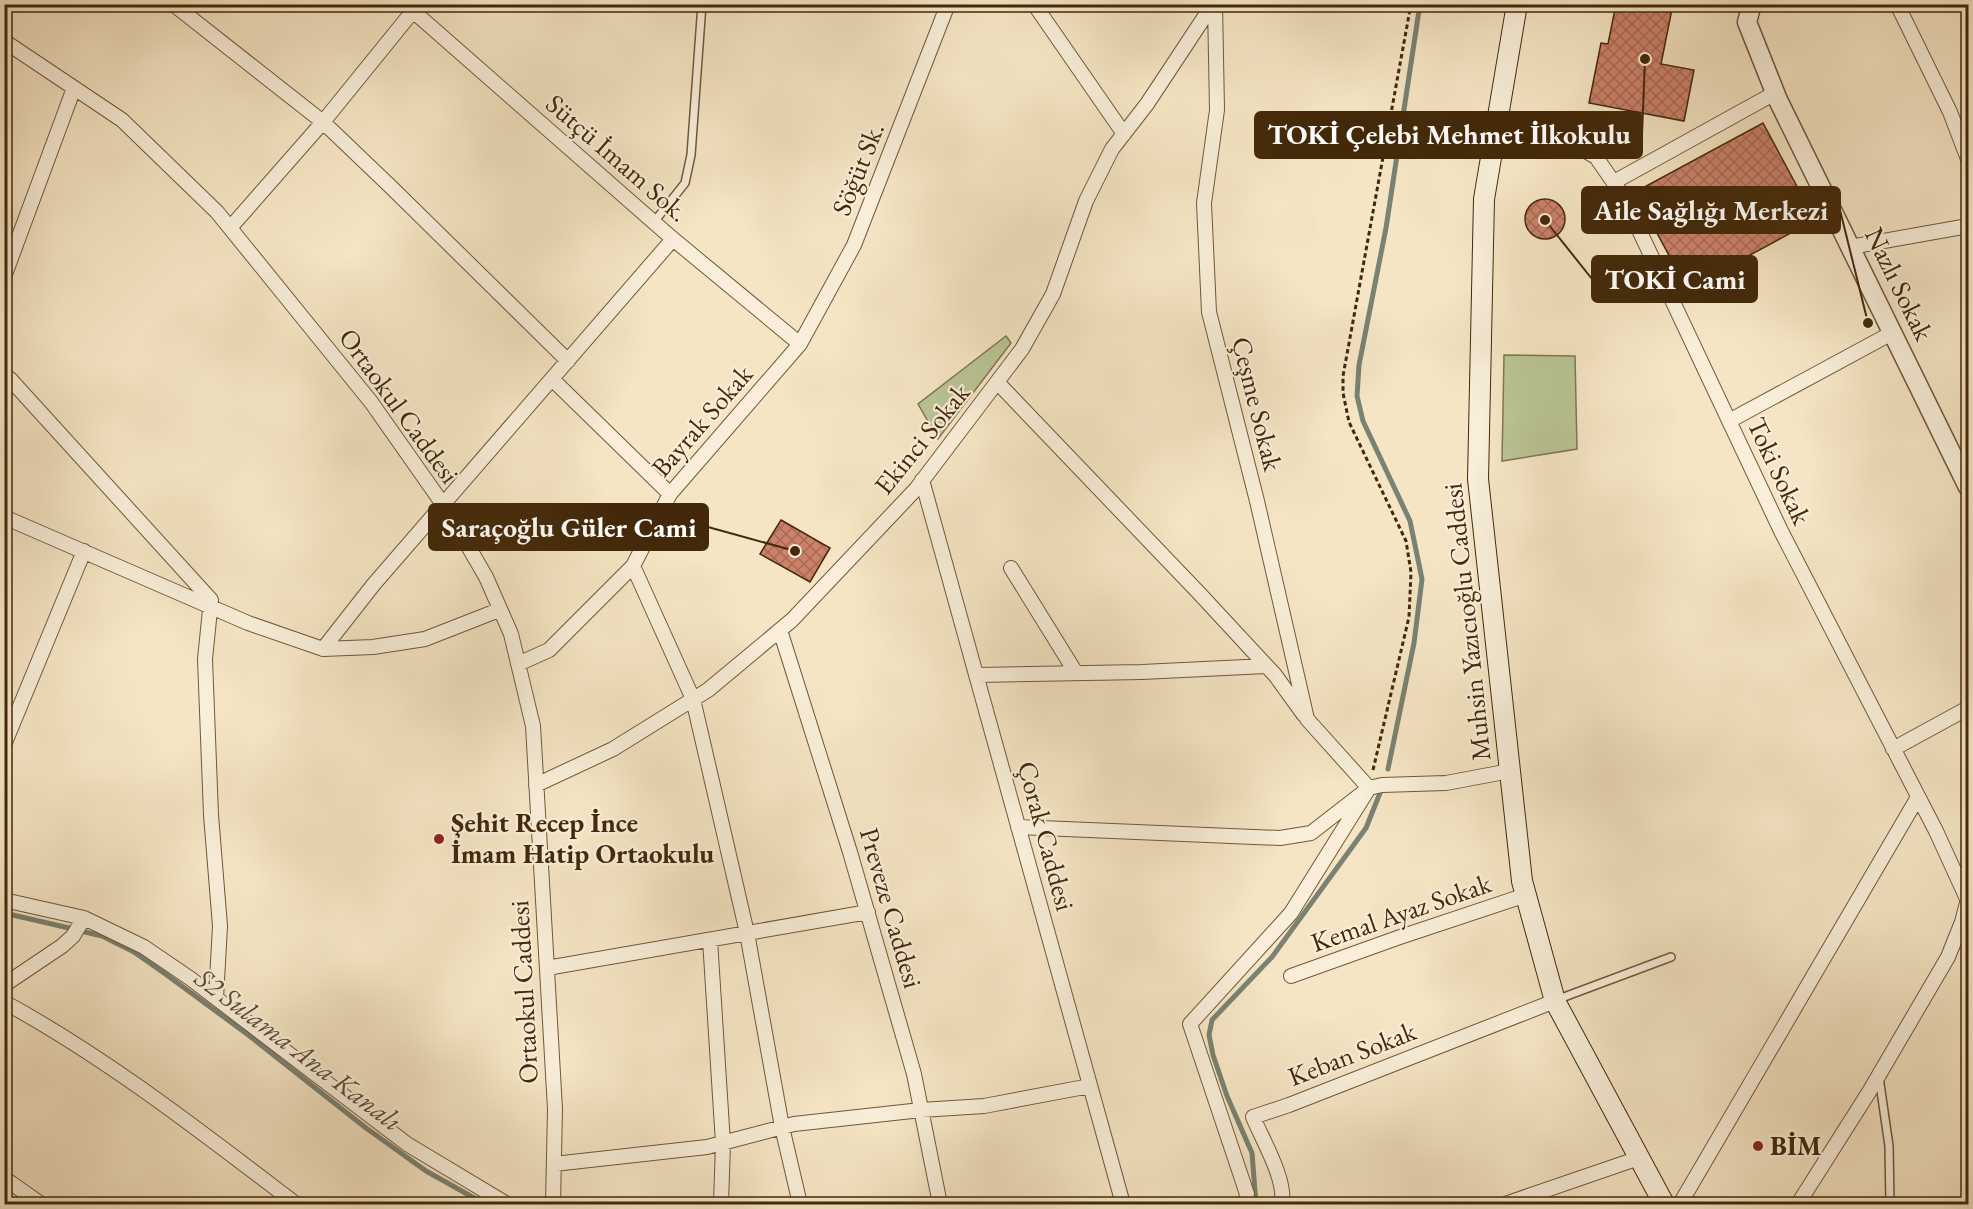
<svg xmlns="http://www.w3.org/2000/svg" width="1973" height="1209" font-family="'EB Garamond',serif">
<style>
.green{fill:#bac595;stroke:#7e774f;stroke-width:1.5}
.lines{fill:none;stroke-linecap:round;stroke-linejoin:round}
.stream{stroke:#798273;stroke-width:5}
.building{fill:url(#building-cross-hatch);stroke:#432909;stroke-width:1.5}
.service-casing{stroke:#705838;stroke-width:10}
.minor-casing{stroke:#705838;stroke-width:16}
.tertiary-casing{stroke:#705838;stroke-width:21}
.secondary-casing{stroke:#432909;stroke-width:22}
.path{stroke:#432909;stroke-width:3;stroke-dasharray:4.5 3;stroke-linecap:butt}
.service{stroke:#f8eed9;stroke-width:7}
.minor{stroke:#f8eed9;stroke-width:14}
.tertiary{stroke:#f8eed9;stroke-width:18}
.secondary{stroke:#f8eed9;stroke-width:20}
.poi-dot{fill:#8f2418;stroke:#f8eed9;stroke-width:2}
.labels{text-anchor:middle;stroke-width:4.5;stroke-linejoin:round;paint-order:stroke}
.street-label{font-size:27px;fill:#432909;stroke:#f8eed9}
.poi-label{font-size:27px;font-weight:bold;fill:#432909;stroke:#f8eed9;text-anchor:start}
.water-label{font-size:28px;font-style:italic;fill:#5a4e35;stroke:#f8eed9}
.leader{fill:none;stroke:#432909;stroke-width:2}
.callout-dot{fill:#432909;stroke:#f8eed9;stroke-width:2}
.callout{fill:#432909;stroke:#432909;stroke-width:2}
.callout-label{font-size:28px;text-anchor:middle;font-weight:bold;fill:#fff}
</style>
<defs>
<pattern id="building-cross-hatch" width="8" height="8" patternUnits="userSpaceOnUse" patternTransform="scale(1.5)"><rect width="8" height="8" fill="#cc8169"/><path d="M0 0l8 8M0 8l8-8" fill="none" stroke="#a76a55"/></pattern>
</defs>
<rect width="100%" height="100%" fill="#f5e5c4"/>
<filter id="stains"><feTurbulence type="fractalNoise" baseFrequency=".00333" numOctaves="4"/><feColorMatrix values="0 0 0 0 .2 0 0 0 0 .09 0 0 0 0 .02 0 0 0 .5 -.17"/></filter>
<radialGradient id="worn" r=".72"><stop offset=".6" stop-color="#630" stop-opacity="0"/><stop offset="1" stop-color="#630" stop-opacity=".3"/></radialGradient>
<path class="green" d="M1006,336L1011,343L938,439L918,404Z
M1504,355L1575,356L1577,449L1502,461Z"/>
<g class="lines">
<path class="stream" d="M1388,769L1414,643L1422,579L1410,521L1363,421L1357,396L1359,365L1386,228L1420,4
M4,913L69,928
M85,932L102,936L134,952L164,973L247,1034L366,1128L426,1171L485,1204
M1256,1204L1252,1153L1227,1096L1213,1055L1209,1035L1212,1020L1272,957L1366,828L1380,793"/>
</g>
<path class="building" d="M1616,4H1673L1661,64L1694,70L1684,121L1589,103L1601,43L1608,44Z
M1763,123L1815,220L1687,289L1635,192Z
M1525 219a20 20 0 1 1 40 0a20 20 0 1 1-40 0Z
M781,520L830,548L810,582L760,554Z"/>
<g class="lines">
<defs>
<path id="service" d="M654,222L685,183L691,155L702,4
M1556,1000L1671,957
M1879,1077L1889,1146L1890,1204"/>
<path id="minor" d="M173,4L323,122L392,188L568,361
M405,4L673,239L800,344
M1034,4L1124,134
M1215,4L1217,110L1204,203L1209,312L1257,501L1307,719L1369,788L1291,913L1190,1024L1247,1194L1245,1204
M1897,4L1950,112L1968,159
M4,41L122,120L217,212L371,402L447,510L486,577L511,634L533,726L555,1109L553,1204
M1499,115L1572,143L1596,157L1623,196L1781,531L1936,831L1968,901
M1614,182L1775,93
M230,228L323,122L413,11L416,4
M1850,247L1968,226
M4,277L74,88
M4,376L10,379L211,600L205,659L211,815L220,926L216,998
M552,379L670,494
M997,382L1198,592L1275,675L1304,715
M1729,421L1892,333
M922,480L1123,1204
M4,517L248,623L323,649L373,647L425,639L499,610
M633,566L670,494L800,344L854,245L948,4
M1011,568L1076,673
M780,630L850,852L914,1074L940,1204
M323,649L374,584L673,239
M518,664L549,650L633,566L693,699L747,933L782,1127L800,1204
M977,675L1142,672L1266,666
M4,745L84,551
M1893,749L1968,708
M536,785L613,749L708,690L792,620L916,489L1022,349L1053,294L1086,201L1112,149L1147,104L1213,4
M1018,827L1280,838L1311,833L1369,788L1382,785L1446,783L1510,771
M4,900L84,918L144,947L191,979L407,1144L507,1204
M710,940L723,1143L721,1204
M547,968L868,912
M1291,976L1400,937L1526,895
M4,985L62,946L73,936L84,918
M4,1002C107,1058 204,1134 296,1204
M554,1164L707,1147L794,1124L921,1110L984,1106L1090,1086
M4,1178L41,1204
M1282,1204C1286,1179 1263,1141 1253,1117L1289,1105L1555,1001
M1505,1204L1639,1158
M1680,1204L1918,797
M1798,1204L1869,1092L1948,957L1962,922L1968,899"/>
<path id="tertiary" d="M1752,4L1747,22L1778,100L1968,487"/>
<path id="secondary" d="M1517,4L1484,199L1478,479L1522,881L1555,1001L1664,1204"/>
</defs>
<use href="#service" class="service-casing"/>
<use href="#minor" class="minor-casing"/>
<use href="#tertiary" class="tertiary-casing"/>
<use href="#secondary" class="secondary-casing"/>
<path class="path" d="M1373,770L1409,617L1411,572L1406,541L1349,422L1343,393V376L1411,4"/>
<use href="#service" class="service"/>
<use href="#minor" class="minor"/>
<use href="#tertiary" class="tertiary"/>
<use href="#secondary" class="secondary"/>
</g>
<g class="poi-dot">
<circle cx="439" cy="839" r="6"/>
<circle cx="1758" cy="1146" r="6"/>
</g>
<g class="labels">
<g class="street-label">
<text transform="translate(617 158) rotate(41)" y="9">Sütçü İmam Sok.</text>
<text transform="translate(858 169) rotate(-68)" y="9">Söğüt Sk.</text>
<text transform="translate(1899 284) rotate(64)" y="9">Nazlı Sokak</text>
<text transform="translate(1257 404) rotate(76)" y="9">Çeşme Sokak</text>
<text transform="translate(399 406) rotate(54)" y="9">Ortaokul Caddesi</text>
<text transform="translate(702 421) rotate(-49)" y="9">Bayrak Sokak</text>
<text transform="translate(922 439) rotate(-51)" y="9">Ekinci Sokak</text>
<text transform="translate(1779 471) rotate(65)" y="9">Toki Sokak</text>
<text transform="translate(1467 622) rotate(-96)" y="9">Muhsin Yazıcıoğlu Caddesi</text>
<text transform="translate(1046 836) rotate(75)" y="9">Çorak Caddesi</text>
<text transform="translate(891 908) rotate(74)" y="9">Preveze Caddesi</text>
<text transform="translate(1401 913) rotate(-19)" y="9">Kemal Ayaz Sokak</text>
<text transform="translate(524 992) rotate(-93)" y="9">Ortaokul Caddesi</text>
<text transform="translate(1352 1054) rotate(-21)" y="9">Keban Sokak</text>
</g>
<g class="poi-label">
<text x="451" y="832">Şehit Recep İnce<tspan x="451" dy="31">İmam Hatip Ortaokulu</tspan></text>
<text x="1770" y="1155">BİM</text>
</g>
<g class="water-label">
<text transform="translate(299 1049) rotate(37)" y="10">S2 Sulama Ana Kanalı</text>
</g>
</g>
<path class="leader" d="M1645 59L1642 135M1868 323L1840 210M1545 220L1592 279M795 551L708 527"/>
<g class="callout-dot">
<circle cx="1645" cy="59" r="6"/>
<circle cx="1868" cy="323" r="6"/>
<circle cx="1545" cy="220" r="6"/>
<circle cx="795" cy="551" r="6"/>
</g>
<g class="callout">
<rect x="1255" y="112" width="387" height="46" rx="6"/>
<rect x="1582" y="187" width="258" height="46" rx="6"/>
<rect x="1592" y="256" width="165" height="46" rx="6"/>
<rect x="429" y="504" width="279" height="46" rx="6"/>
</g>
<g class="callout-label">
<text x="1449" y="144">TOKİ Çelebi Mehmet İlkokulu</text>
<text x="1711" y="220">Aile Sağlığı Merkezi</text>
<text x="1675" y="289">TOKİ Cami</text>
<text x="569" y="537">Saraçoğlu Güler Cami</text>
</g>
<rect width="1973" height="1209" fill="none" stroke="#f5e5c4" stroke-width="24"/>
<rect x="6" y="6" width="1961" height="1197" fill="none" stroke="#432909" stroke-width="3"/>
<rect x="12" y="12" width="1949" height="1185" fill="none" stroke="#432909" stroke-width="1.5"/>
<rect width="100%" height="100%" filter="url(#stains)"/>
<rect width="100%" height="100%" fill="url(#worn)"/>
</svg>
